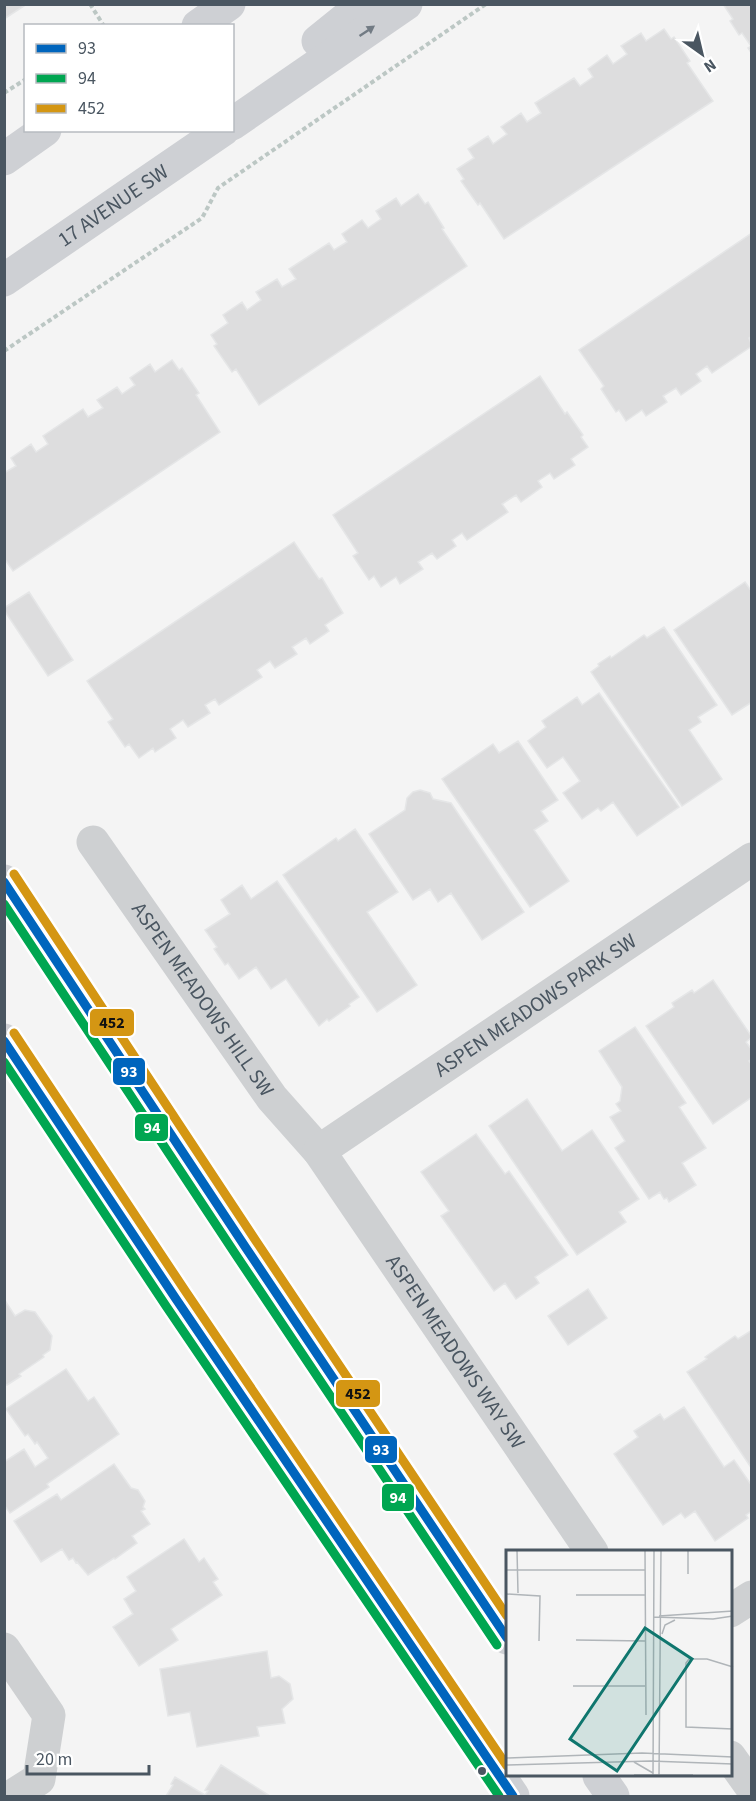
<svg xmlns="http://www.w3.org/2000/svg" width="756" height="1801" font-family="'Source Sans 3',sans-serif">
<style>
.building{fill:#ddddde;stroke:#e5e6e7;stroke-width:1.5}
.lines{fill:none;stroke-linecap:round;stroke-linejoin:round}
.path{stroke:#bcc7c4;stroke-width:4;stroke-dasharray:4.5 3;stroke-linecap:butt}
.minor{stroke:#ced0d2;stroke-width:33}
.secondary{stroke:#ced0d4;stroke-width:33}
.bus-1-casing{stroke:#fff;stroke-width:14}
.bus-2-casing{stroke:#fff;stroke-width:14}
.bus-3-casing{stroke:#fff;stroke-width:14}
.bus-1{stroke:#0065bd;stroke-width:9}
.bus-2{stroke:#00a651;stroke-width:9}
.bus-3{stroke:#d49613;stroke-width:9}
.oneway{fill:#727b84}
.bus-dot{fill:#4a5661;stroke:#fff;stroke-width:2}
.labels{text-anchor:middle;stroke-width:5;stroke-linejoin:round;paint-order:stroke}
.street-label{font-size:21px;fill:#4a5661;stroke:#fff}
.inset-road{fill:none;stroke:#b0b5b9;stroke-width:1.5}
.view{fill:#0f766e;fill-opacity:0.15;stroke:#0f766e;stroke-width:3}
.inset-edge{fill:none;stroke:#4a5661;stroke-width:3}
.line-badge{stroke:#fff;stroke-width:2}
.badge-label{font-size:16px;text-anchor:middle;font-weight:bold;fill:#fff}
.pale-badge-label{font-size:16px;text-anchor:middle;font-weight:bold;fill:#111}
</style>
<rect width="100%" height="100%" fill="#f4f4f4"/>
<path class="building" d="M4,4H27L4,19Z
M723,4H752V54L748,48L751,46L742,33L739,35L730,21L733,19Z
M664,29L671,39L674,37L690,61L687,63L713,101L504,239L480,203L478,205L461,181L464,179L457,169L474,158L468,149L488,136L493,144L507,134L501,127L521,113L527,122L541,113L535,103L574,78L580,86L593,77L588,69L607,55L613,64L627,54L621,46L641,33L646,41Z
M418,194L425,204L428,202L444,228L442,229L467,266L259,405L236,369L232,372L214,346L217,344L211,335L228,323L223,315L242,302L247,310L261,300L256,292L277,279L282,287L296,279L289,269L329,243L334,250L347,242L342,234L362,220L368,228L381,219L376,211L396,198L401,206Z
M752,233V336L749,338L752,346L712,373L707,366L696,374L701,381L681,395L676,388L663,396L667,402L646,416L642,410L626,421L619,410L616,412L601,389L604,386L579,350Z
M172,360L179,370L182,368L199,393L196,395L220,432L13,571L4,558V473L16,466L11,458L31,444L36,452L48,444L43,436L83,409L88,417L103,408L97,400L117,387L122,394L135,385L130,378L150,364L155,372Z
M540,376L565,414L567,412L583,435L581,437L588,447L571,459L575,465L554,479L550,473L538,481L542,487L521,502L516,495L502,504L508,512L467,540L462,533L452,540L456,546L437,559L432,553L418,562L423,569L400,584L396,577L381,587L374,576L369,580L353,556L358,553L333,515Z
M294,542L319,579L322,578L343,613L325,625L329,631L310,644L306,638L292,647L297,654L275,668L270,661L257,670L262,677L219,705L215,699L205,705L210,713L188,727L183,720L170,729L176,738L155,752L153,748L139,758L129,744L125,747L108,722L113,719L87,681Z
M745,582L752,592V702L732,715L674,630Z
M29,592L73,660L48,676L4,610V608Z
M664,627L717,705L698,717L701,722L689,730L722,779L682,806L591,672L599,666L598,664L610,656L611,658L644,635L647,638Z
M599,693L679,807L637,836L613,802L601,811L598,808L582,819L563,793L580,781L563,757L547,768L528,741L546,727L542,721L577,697L582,705Z
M518,741L558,800L541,811L548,821L534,830L569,881L530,907L442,779L493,744L499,753Z
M420,790L430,793L433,799L451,803L524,912L482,940L451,893L438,902L430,889L413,900L369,834L405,810L407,798L413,792Z
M355,829L398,892L367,912L417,985L377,1012L283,875L336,838L338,841Z
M277,881L359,997L349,1004L350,1006L329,1021L327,1019L319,1026L286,979L271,989L256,967L239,979L228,963L225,965L214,949L217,947L205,930L230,914L221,900L242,885L251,899Z
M713,980L752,1037L746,1042L752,1050V1059L749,1061L752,1065V1097L713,1124L646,1026L674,1007L672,1003L692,990L694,993Z
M635,1027L686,1103L679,1107L706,1148L682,1163L696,1185L669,1202L667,1198L664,1199L660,1192L649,1199L615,1148L625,1141L610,1117L621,1111L616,1104L620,1101L622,1087L599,1051Z
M527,1099L562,1151L592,1130L639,1199L619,1212L626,1222L577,1255L489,1126Z
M476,1134L505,1174L509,1171L568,1255L535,1277L539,1283L516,1299L505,1283L494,1291L441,1216L449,1211L421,1172Z
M588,1289L607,1318L568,1345L548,1316Z
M4,1299L15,1316L25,1310L35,1312L52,1336L50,1350L43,1355L44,1357L19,1374L21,1376L7,1385L4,1383Z
M752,1330V1469L687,1372L707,1359L705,1357L735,1336L738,1339Z
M66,1369L88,1401L94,1397L119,1434L47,1484L49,1487L10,1513L4,1505V1462L24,1449L35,1467L48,1458L37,1442L35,1444L28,1434L25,1436L6,1409Z
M684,1407L724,1467L734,1460L752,1486V1511L746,1515L748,1518L715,1541L695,1511L685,1518L681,1513L663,1525L614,1454L638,1437L634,1431L660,1414L664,1420Z
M114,1464L131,1488L138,1490L145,1501L143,1507L145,1509L141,1511L150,1524L132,1536L137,1543L115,1559L114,1558L88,1575L77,1562L76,1563L73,1558L69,1560L62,1549L41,1562L14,1521L57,1494L61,1500Z
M184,1539L199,1562L204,1558L218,1579L213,1582L222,1595L171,1629L178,1640L139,1666L113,1627L133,1614L124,1599L136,1591L127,1577Z
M267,1651L271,1678L279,1676L290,1684L293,1699L282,1709L285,1723L257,1727L259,1736L197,1747L190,1712L168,1716L160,1669Z
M221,1765L270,1796H166L173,1785L171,1784L175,1777L205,1795L208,1791L205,1790Z"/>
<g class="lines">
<path class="path" d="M90,4L104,26
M4,93L26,79
M4,351L202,218L218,188L486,4"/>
<g class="minor">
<path id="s1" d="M93,842L272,1098L319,1151L592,1552"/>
<path id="s2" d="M319,1151L752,859"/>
<path d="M730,1611L752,1597"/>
<path d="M4,1649L49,1715L39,1779L12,1796"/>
<path d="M730,1757L752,1788"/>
</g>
<g class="secondary">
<path d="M198,26L229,4"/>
<path d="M318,41L364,4"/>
<path d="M232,124L406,4"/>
<path d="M4,159L45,130"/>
<path id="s3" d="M4,280L223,130"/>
<path d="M4,881L246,1248L507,1638"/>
<path d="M4,1040L176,1299L513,1796"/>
<path d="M599,1776L613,1796"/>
</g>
<defs>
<path id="bus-1" d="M4,882L246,1248L507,1638
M4,1041L176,1299L513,1796"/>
<path id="bus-2" d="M4,904L236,1255L497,1645
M4,1062L166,1306L499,1796"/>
<path id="bus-3" d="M14,874L256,1241L507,1616
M14,1033L186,1292L507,1766"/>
</defs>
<use href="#bus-1" class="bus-1-casing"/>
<use href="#bus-2" class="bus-2-casing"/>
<use href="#bus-3" class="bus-3-casing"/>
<use href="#bus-1" class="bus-1"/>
<use href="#bus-2" class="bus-2"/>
<use href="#bus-3" class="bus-3"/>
</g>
<defs><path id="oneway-solid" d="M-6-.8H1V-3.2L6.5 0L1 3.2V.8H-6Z" transform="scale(1.5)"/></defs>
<use class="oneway" href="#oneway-solid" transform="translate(367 31) rotate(-34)"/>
<circle class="bus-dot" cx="482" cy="1771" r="5"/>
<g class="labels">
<g class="street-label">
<text dy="7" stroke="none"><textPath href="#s3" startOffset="132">17 AVENUE SW</textPath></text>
<text dy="7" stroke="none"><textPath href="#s1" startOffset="192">ASPEN MEADOWS HILL SW</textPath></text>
<text dy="7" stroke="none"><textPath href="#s2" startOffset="261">ASPEN MEADOWS PARK SW</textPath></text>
<text dy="7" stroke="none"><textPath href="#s1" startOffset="626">ASPEN MEADOWS WAY SW</textPath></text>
</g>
</g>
<g transform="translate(506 1550)">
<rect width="226" height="226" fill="#f4f4f4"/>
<path class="inset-road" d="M11,0L12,43M139,0L140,165M0,20H139M182,24V0M0,44L34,46L33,91M70,45H139M153,66L227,61M148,67L207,69L227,66M156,84L159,75L169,70M70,90L139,91M227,117L201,109H183L180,113V177L227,179M67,136H139M0,208L136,203L227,207M128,212L147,223M0,215L144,211L227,214M128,225H187M147,226L148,0M153,226L155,0"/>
<path class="view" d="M139,78L186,109L111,221L64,189Z"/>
<rect width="226" height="226" class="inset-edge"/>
</g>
<g class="line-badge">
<rect x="89" y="1008" width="46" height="29" rx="6" fill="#d49613"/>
<rect x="112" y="1057" width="34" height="29" rx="6" fill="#0065bd"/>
<rect x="134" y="1113" width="35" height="29" rx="6" fill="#00a651"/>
<rect x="335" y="1379" width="46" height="29" rx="6" fill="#d49613"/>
<rect x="364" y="1435" width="34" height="29" rx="6" fill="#0065bd"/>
<rect x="381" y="1483" width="34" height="29" rx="6" fill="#00a651"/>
</g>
<g class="badge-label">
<text x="129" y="1077">93</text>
<text x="152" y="1133">94</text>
<text x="381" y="1455">93</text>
<text x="398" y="1503">94</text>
</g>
<g class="pale-badge-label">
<text x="112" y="1028">452</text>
<text x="358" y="1399">452</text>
</g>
<rect width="756" height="1801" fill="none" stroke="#4a5661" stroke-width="12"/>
<rect x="24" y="24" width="210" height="108" fill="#ffffff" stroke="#b7bbc0" stroke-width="1.5"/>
<rect x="36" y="44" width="30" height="9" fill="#0065bd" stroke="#b7bbc0" stroke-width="1.5"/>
<text x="78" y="54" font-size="18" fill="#4a5661">93</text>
<rect x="36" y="74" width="30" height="9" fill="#00a651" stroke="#b7bbc0" stroke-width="1.5"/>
<text x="78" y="84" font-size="18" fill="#4a5661">94</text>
<rect x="36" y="104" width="30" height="9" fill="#d49613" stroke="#b7bbc0" stroke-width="1.5"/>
<text x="78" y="114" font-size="18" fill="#4a5661">452</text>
<g transform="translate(702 54) rotate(146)" stroke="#ffffff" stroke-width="4.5" paint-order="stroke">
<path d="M0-4.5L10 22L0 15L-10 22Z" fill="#4a5661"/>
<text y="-9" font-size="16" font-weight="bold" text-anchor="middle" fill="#4a5661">N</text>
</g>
<path d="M27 1765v9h122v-9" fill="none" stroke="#4a5661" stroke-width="3"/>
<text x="36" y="1765" font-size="18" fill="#4a5661" stroke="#ffffff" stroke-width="4.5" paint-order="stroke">20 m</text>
</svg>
